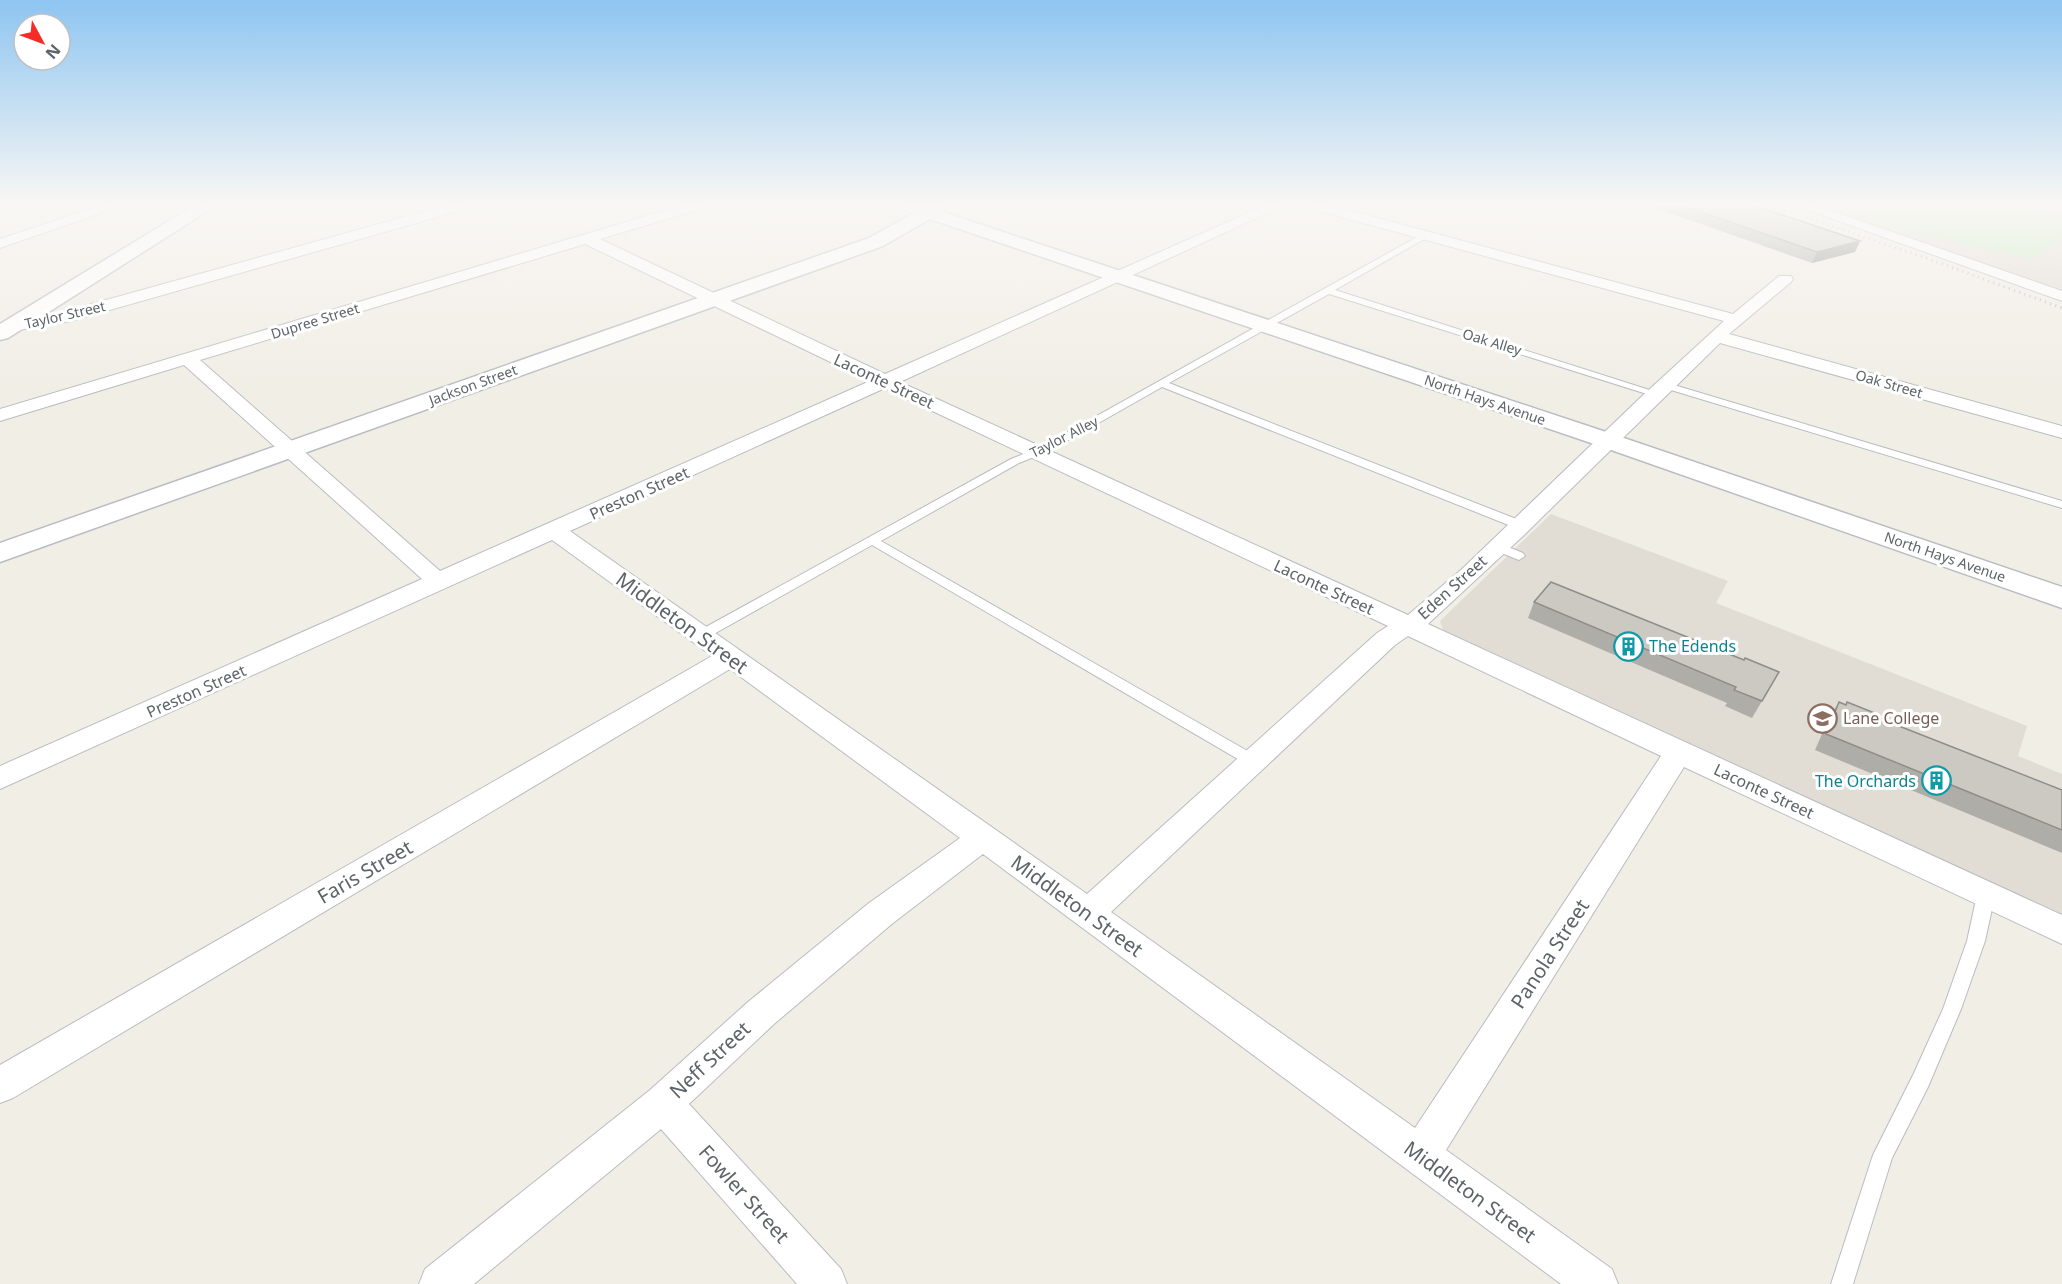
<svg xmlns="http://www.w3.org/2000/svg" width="2062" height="1284" font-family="'Noto Sans',sans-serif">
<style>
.education{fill:#e1ddd5}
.green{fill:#c4eac1}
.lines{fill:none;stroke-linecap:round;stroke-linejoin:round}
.lane-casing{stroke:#b9bcc1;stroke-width:2}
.street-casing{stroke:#b9bcc1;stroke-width:2}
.secondary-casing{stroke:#b9bdc3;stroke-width:3}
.lane{fill:#fff;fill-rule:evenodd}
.street{fill:#fff;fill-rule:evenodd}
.secondary{fill:#fff;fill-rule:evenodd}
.rail{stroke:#b5b6b7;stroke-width:3;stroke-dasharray:1 4.5;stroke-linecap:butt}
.wall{fill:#afada8}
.shaded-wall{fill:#8f8d88}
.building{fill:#ccc9c3;stroke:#8f8d88;stroke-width:1.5}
.labels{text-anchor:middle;stroke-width:6;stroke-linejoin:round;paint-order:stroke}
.far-street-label{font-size:14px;fill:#5d6368;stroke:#fff}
.street-label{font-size:16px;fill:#5d6368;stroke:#fff}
.culture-label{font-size:16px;fill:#0d838f;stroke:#fff;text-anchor:start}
.education-label{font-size:16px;fill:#785e54;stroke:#fff;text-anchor:start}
.near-street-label{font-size:20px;fill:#5d6368;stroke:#fff}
</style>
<rect width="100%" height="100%" fill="#f1eee6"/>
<path class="education" d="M1840,205H2062V293L1839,215L1837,212Z
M1551,514L1728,581L1716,603L2027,726L2018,756L2062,774V915L1443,630L1440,621Z"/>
<path class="green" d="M1868,205H2029L2062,213V237L2032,259L1882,226L1860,212Z"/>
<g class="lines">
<defs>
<path id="lane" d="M1424,233L1431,235L1335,290L1659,393L1658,395H1650L1329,294L1169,383L1524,522L1526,525L1524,528H1516L1162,387L1051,450L1019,463L881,541L1258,757L1261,761L1258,765H1248L872,545L705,639H695L693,636L695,633L1011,459L1043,446Z
M1664,382L2062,501V508L1661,387V383Z
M1498,543L1523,553L1525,556L1519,560L1494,550L1492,547L1494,544Z
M1986,888L1992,890L1995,895L1985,941L1961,1009L1928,1087L1892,1158L1853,1284H1831L1873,1155L1914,1073L1943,1009L1967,941L1977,895L1980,890Z"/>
<path id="street" d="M102,205H124L0,248V239Z
M447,205H471L469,208L71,321L13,331L7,330L5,326L7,322L63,312Z
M683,205H706L704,208L600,239L885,374L1266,205H1285L900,382L1408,615L1462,569L1640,398L1724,321L1308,208L1306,205H1330L1733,314L1779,276H1791L1793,279L1791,282L1729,334L2062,426V438L1720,343L1523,536L1428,624L2062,915V944L1684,767L1446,1150L1612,1269L1618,1284H1561L983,854L893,923L774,1024L689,1104L841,1269L847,1284H797L661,1129L474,1284H419L425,1269L650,1090L748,1002L869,903L960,838L730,669L13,1098L0,1103V1065L712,656L552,540L0,789V766L422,579L184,365L0,421V409ZM585,244L870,381L440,571L200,360ZM885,388L890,391L1388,626L1377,633L1087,894L570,531ZM1408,636L1661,756L1415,1128L1111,912L1395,645Z
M1794,205H1815L2062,291V301Z"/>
<path id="secondary" d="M195,205H217L8,338L0,340V324Z
M897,205H948L943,212L1615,435L2062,587V608L1597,445L930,219L883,246L0,562V543L869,238L914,213L900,209Z"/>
</defs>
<use href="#lane" class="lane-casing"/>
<use href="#street" class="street-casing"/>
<use href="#secondary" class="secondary-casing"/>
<use href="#lane" class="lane"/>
<use href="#street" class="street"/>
<use href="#secondary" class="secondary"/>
<path class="rail" d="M1770,205L1929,259L2062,308"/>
</g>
<path class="wall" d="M1647,205H1753L1860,241L1855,252L1812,263Z
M1534,602L1744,660L1779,672L1752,718L1725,706L1727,703L1528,618Z
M1839,702L2062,790V853L1815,750L1829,718Z"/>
<path class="shaded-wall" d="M1860,241L1855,252L1812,263L1817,252Z"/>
<path class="building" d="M1681,205H1753L1860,241L1817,252Z
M1551,582L1744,660L1745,658L1779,672L1762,701L1734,690L1736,687L1534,602Z
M1839,702L1846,705L1847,702L1877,714L1876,717L2062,790V830L1826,734Z"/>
<linearGradient id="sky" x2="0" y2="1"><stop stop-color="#8ec5f1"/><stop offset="0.53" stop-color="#f9f7f4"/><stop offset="1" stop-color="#f9f7f4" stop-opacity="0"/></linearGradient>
<rect width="2062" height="385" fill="url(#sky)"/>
<defs>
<symbol id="building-ring" viewBox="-11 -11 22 22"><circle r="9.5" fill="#fff" stroke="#0f9aa8" stroke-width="1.5"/><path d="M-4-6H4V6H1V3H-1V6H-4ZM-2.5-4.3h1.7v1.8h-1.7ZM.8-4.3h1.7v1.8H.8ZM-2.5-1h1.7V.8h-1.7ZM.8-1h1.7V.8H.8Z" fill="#0f9aa8"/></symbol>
<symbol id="university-ring" viewBox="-11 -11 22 22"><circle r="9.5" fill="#fff" stroke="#8d6e63" stroke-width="1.5"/><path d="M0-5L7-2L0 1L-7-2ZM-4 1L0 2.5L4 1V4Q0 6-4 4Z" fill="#8d6e63"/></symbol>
</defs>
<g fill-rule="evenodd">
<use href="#building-ring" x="1612" y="630" width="33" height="33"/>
<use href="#university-ring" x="1806" y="702" width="33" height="33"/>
<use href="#building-ring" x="1920" y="764" width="33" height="33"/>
</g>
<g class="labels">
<g class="far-street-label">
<text transform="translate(65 315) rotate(-13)" y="5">Taylor Street</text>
<text transform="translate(315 321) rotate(-17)" y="5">Dupree Street</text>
<text transform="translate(1492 342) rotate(17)" y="5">Oak Alley</text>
<text transform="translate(1889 384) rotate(16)" y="5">Oak Street</text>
<text transform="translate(473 385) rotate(-20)" y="5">Jackson Street</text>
<text transform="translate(1485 400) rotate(19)" y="5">North Hays Avenue</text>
<text transform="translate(1064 437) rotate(-27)" y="5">Taylor Alley</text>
<text transform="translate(1945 557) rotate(19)" y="5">North Hays Avenue</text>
</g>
<g class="street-label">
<text transform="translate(884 381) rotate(25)" y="6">Laconte Street</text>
<text transform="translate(639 493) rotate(-24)" y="6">Preston Street</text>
<text transform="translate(1324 587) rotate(25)" y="6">Laconte Street</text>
<text transform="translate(1452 587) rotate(-42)" y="6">Eden Street</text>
<text transform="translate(196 691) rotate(-24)" y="6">Preston Street</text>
<text transform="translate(1764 791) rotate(25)" y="6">Laconte Street</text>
</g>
<g class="culture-label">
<text x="1649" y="652">The Edends</text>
<text x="1916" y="787" text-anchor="end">The Orchards</text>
</g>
<g class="education-label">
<text x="1843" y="724">Lane College</text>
</g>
<g class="near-street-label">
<text transform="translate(682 623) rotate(36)" y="7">Middleton Street</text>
<text transform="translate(365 872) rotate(-30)" y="7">Faris Street</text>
<text transform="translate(1077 906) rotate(36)" y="7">Middleton Street</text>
<text transform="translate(1550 954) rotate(-57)" y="7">Panola Street</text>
<text transform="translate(710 1060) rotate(-43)" y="7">Neff Street</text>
<text transform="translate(1470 1192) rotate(36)" y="7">Middleton Street</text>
<text transform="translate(744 1194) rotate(48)" y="7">Fowler Street</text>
</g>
</g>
<g transform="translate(42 42) rotate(131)"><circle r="28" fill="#ffffff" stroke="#bec1c3" stroke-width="1.5"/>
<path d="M0-4.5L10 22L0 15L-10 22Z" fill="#f62b27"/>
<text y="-9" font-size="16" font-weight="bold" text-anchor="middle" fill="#5d6368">N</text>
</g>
</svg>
